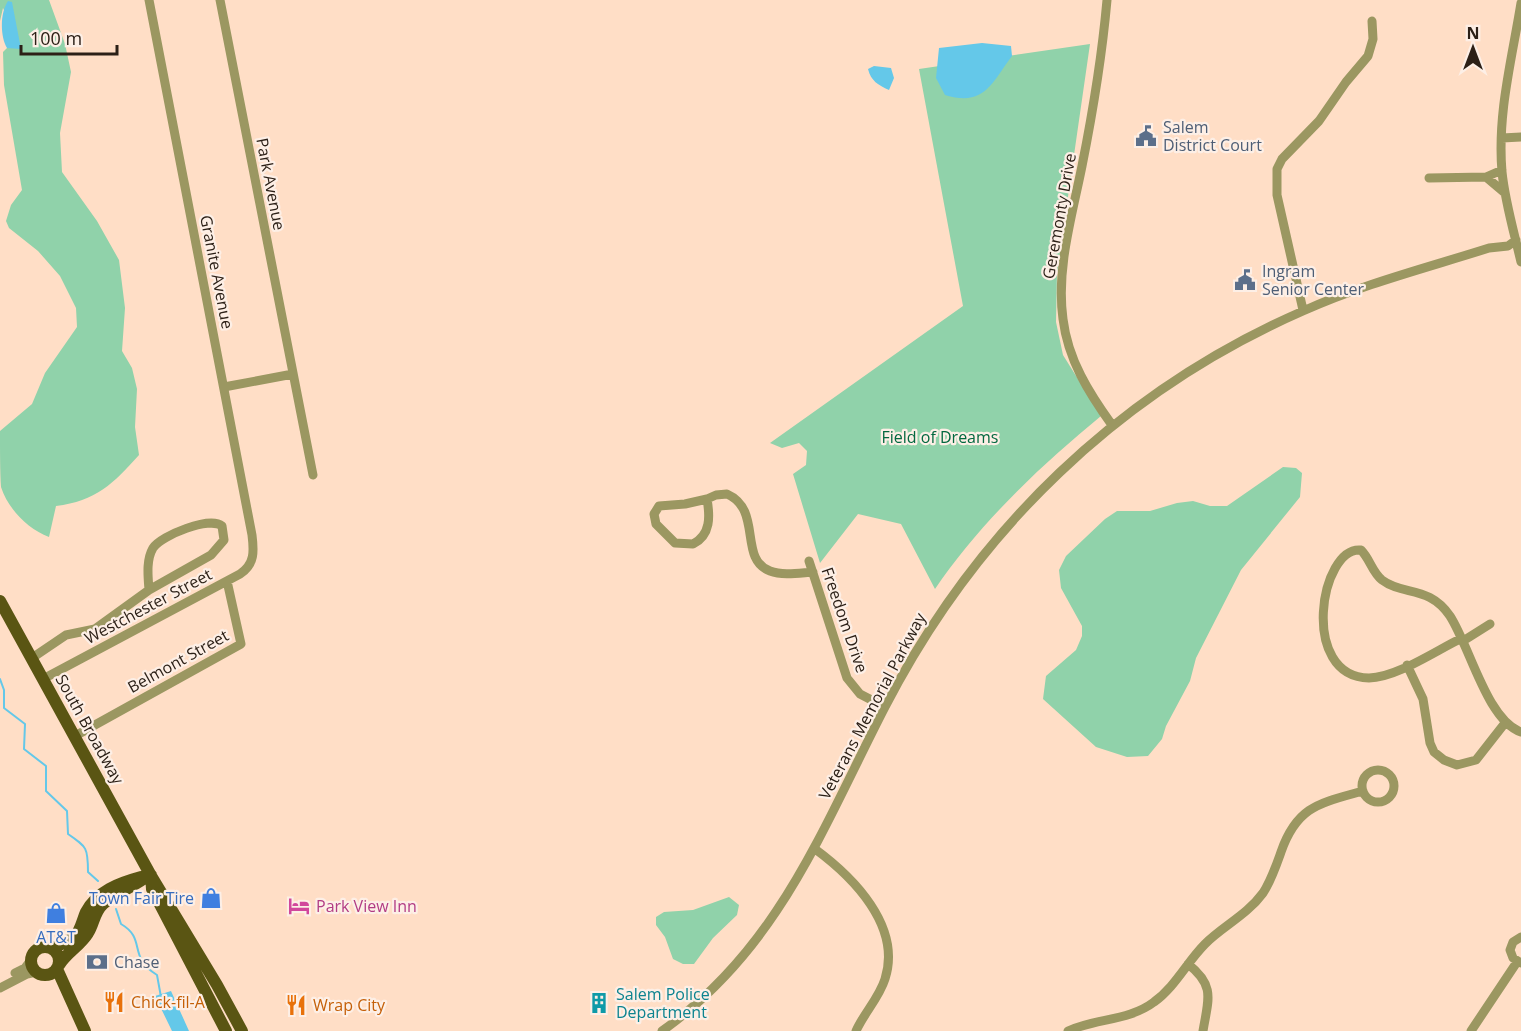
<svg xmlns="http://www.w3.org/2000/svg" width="1521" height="1031" font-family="'Open Sans',sans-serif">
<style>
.green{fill:#90d2aa}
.water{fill:#64c8e9}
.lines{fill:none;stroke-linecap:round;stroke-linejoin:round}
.stream{stroke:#64c8e9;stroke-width:2}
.minor{stroke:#9b9761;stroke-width:9}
.major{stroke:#5a5513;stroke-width:12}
.labels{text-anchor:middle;stroke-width:4.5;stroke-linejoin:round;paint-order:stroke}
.service-label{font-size:16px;fill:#4e5e75;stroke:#fdefe6;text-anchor:start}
.street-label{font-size:16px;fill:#2c2017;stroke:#fdefe6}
.park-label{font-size:16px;fill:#03683f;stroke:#fdefe6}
.shop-label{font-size:16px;fill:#366cbe;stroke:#fdefe6;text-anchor:end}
.hotel-label{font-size:16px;fill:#b23c85;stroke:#fdefe6;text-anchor:start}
.culture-label{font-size:16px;fill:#0d838f;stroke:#fdefe6;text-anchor:start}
.food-label{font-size:16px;fill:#c56008;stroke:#fdefe6;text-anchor:start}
</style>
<rect width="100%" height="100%" fill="#ffdec6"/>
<path class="green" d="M0,0H49L65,44L71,72L60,133L62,172L97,221L119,260L125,308L122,351L132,368L137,389L135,427L139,455C113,484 96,501 56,506L49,537C28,529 8,509 1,487C0,472 0,447 0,431L32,404L45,373L77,327L76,308L60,276L38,251L9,228L6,221L11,205L22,190L4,85L3,52L7,48H21L3,8L0,21Z
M1090,44L1057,273L1056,322L1063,355L1101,416C1040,466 980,523 935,589L901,524L858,514L820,563L793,474L806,465L807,451L799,443L782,448L770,443L963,306L919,69Z
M1283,467L1296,468L1302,473L1300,497L1241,570L1196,658L1190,681L1166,726L1162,739L1148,756L1127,757L1096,747L1043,699L1046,676L1076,650L1082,636V626L1061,588L1059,570L1066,556L1105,519L1117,511H1150L1177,503L1193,501L1210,506H1227Z
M729,897L739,905L737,915L713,938L694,964H683L673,959L665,937L656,925V917L664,912L693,910Z"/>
<path class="water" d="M8,1L12,2L21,49L7,48C0,36 0,13 8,1Z
M982,43L1011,46L1012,56C991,84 984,107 945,95L936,78L939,48Z
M874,66L891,68L894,78L889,90C878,85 871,81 868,69Z
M171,991L189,1031H172L155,996Z"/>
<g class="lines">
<path class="stream" d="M0,679L4,690V708L25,724L24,749L46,766V791L67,811L68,834C87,847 88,848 88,872L98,881
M116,909L121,924C147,939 127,957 157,975L161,997"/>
<path class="minor" d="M220,0L313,475
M1107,0C1102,56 1093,111 1082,166C1072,216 1056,269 1063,319C1068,360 1089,393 1112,425
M1521,3C1512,59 1497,114 1502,172C1505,202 1514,232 1521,262
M1502,138L1521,137
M1486,177L1505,193
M1429,178L1486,177L1502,170
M1303,310L1277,195V169L1282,159L1319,121L1346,82L1368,56L1373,39L1372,21
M224,387L293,374
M707,499C710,516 711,535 693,544L675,543L656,524L654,514L659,506L685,504Z
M707,499L716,495L727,494C763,510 738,559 770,571C783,576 799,573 813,572
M809,561L847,678L860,694L885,707
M1462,638C1437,650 1396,678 1369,678C1299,677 1320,546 1361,550C1370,559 1372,572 1382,580C1403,596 1429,585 1450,616C1470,647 1487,720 1521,732
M1463,641L1490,624
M32,658L66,635L95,629L149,590L211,555L224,540L222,526C210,516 162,535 153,548C146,560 148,576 149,590
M1407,665L1423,699L1430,743L1434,752L1444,760L1457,765L1476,760L1505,723
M43,679L240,574C255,564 254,551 252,535L149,0
M75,736L241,644L227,581
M1362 786a16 16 0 1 1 32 0a16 16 0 1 1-32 0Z
M815,849C853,877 902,926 885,979C879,998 864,1013 856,1031
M1521,937L1513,942L1510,950L1513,958L1521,963
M1188,964C1216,986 1208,1000 1203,1031
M15,973L25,968L31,960
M0,988L27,974L36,972
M662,1031C779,948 822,829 885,707C976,530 1120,391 1303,311C1363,284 1426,268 1489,248L1508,246L1516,240
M1068,1031C1096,1018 1129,1021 1154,1002C1175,987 1187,962 1205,944C1223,926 1247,915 1263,893C1271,881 1276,866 1281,852C1297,806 1320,803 1363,791
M1471,1031L1517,962"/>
<path class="major" d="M0,601L150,874L217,985L242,1031
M151,875L152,889L226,1031
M31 961a14 14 0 1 1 28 0a14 14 0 1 1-28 0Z
M53,948L74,938C81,930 82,921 86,912C97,891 119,883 141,877
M59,965C67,952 80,946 88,933C94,924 94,912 103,904C117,892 136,886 150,874
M57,969L85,1031"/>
</g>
<defs>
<symbol id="civic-bare" viewBox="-9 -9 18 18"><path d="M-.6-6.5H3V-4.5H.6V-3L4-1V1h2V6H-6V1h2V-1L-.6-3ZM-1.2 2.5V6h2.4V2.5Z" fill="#5c6f8a" stroke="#fdefe6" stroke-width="2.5" paint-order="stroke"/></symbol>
<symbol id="shop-bare" viewBox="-9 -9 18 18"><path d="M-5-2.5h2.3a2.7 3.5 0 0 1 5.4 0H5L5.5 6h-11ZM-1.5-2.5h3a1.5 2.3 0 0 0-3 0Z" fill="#3f7fe0" stroke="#fdefe6" stroke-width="2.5" paint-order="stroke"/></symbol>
<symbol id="hotel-bare" viewBox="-9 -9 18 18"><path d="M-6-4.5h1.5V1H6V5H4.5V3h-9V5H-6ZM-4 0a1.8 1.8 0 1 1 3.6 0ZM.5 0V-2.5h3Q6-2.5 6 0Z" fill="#d1479c" stroke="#fdefe6" stroke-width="2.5" paint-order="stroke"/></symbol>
<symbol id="bank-bare" viewBox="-9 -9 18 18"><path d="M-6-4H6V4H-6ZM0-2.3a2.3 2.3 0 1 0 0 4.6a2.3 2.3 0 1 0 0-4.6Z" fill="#5c6f8a" stroke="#fdefe6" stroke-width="2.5" paint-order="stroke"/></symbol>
<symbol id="restaurant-bare" viewBox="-9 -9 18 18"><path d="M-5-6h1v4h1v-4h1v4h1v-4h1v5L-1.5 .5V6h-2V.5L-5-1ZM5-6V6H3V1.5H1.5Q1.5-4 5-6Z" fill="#e8710a" stroke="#fdefe6" stroke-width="2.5" paint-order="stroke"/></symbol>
<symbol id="building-bare" viewBox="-9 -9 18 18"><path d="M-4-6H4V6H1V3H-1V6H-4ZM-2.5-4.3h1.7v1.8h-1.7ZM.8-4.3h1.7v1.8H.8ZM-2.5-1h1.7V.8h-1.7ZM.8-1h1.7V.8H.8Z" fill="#0f9aa8" stroke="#fdefe6" stroke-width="2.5" paint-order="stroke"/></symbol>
</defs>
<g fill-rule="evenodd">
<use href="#civic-bare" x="1131" y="121" width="30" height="30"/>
<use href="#civic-bare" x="1230" y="265" width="30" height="30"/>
<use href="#shop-bare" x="196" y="883" width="30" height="30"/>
<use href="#hotel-bare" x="284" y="891" width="30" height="30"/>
<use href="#shop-bare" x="41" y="898" width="30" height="30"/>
<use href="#bank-bare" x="82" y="947" width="30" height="30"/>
<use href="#restaurant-bare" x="99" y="987" width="30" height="30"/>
<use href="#building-bare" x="584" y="988" width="30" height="30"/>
<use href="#restaurant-bare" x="281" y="990" width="30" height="30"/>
</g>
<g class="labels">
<g class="service-label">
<text x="1163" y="133">Salem<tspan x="1163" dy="18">District Court</tspan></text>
<text x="1262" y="277">Ingram<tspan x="1262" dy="18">Senior Center</tspan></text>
<text x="114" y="968">Chase</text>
</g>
<g class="street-label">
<text transform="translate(271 184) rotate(79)" y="6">Park Avenue</text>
<text transform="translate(1059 216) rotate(-80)" y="6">Geremonty Drive</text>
<text transform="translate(217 272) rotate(79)" y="6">Granite Avenue</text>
<text transform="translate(148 606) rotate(-28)" y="6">Westchester Street</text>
<text transform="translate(845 620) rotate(71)" y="6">Freedom Drive</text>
<text transform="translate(178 661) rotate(-29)" y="6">Belmont Street</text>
<text transform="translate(872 706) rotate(-62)" y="6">Veterans Memorial Parkway</text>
<text transform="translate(90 729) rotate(61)" y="6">South Broadway</text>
</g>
<g class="park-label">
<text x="940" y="443">Field of Dreams</text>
</g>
<g class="shop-label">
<text x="194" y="904">Town Fair Tire</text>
<text x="56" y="943" text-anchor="middle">AT&amp;T</text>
</g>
<g class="hotel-label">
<text x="316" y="912">Park View Inn</text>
</g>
<g class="culture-label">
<text x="616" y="1000">Salem Police<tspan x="616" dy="18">Department</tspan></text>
</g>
<g class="food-label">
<text x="131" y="1008">Chick-fil-A</text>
<text x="313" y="1011">Wrap City</text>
</g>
</g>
<g transform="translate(1473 48)" stroke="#fdefe6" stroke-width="4.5" paint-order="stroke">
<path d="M0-4.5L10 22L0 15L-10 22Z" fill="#2c2017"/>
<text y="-9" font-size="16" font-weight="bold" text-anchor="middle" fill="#2c2017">N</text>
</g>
<path d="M21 45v9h96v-9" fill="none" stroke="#2c2017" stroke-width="3"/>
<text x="30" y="45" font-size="18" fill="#2c2017" stroke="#fdefe6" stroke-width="4.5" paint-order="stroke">100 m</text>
</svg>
